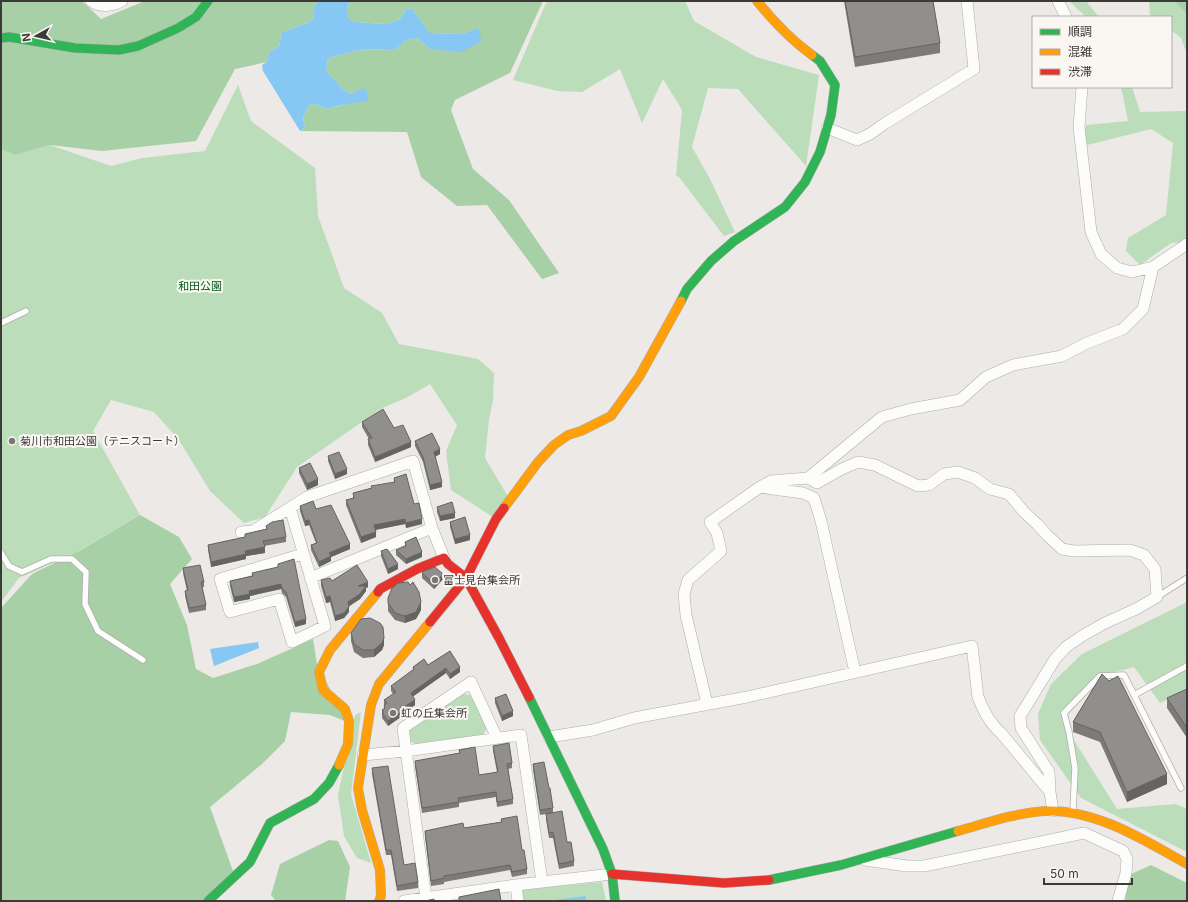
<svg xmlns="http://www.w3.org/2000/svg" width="1188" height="902" font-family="Inter,'Noto Sans JP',sans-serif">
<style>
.green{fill:#bbddba}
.forest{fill:#a7d0a7}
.water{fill:#86c7f4}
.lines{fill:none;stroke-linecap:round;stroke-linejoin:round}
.lane-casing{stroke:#afadac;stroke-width:7}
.street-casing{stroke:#afadac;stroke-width:12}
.fast-casing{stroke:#afadac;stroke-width:10}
.slow-casing{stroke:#afadac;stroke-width:10}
.jam-casing{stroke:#afadac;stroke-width:10}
.lane{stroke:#fcfcfb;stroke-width:5.5}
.street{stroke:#fcfcfb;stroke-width:11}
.fast{stroke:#30b455;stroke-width:9}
.slow{stroke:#ff9f0a;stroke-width:9}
.jam{stroke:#e5322d;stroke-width:9}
.wall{fill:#7d7b7a}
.shaded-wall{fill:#666463}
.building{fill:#918f8e;stroke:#666463}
.poi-dot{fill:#7a7776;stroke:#faf7f3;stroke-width:1.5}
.labels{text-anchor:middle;stroke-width:4;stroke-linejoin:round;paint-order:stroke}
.park-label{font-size:11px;fill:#005a16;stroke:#faf7f3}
.poi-label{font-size:11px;fill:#3c3a39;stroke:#faf7f3;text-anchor:start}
</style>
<rect width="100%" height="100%" fill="#ece9e7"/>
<path class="green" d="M552,1H685L694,21L756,57L819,75L806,166L738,89L708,88L692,147L710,179L735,232L724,236L679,177L676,176L682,110L663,79L642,123L620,69L582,92L558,91L513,80L546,3Z
M1069,1H1086L1099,17H1086Z
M1149,1H1187V54L1181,38L1171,30V17H1153L1150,15Z
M238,85L251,121L315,168L318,216L344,288L382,313L399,344L478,359L494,373L493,401L489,419L485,458L510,500L496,519L451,490L446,451L457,425L430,384L406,398L382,408L297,467L265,517L244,523L210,491L179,440L154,412L111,400L93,431L140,515L77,552L19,578L1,602V148L15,155L50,145L111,166L142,158L205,151Z
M1121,87H1132L1140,112L1187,111V242L1171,243L1140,265L1126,251L1128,238L1166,215L1173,143L1151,129L1083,146L1086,125L1128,121Z
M1187,602V691L1160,703L1134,667L1106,674L1062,721L1117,809L1176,804L1187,809V852L1081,798L1040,740L1038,714L1051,684L1082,654Z
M463,694L471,695L487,727L483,735L418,745L409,741L410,730Z
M361,712L351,794L371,863L357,858L344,836L338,795L355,715Z
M602,882L606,901H521L520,890Z"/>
<path class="forest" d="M1,1H82L101,19L145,1H318L314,7V17L310,22L282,32L279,46L269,53L267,62L235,69L196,141L102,151L50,145L15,155L1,149Z
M350,1H543L510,73L455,100L451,110L473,169L509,200L559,273L542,279L487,205L457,206L421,177L407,132L300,131L305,127L303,118L309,105L316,104L327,109L350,103L351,94L344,90L326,71L328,58L363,49L395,50L406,40L417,38L430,49L477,28L462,34L430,33L412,9L407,8L399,20L387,24L353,22L347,17V8Z
M1174,1H1187V14Z
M140,515L179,537L192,559L170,584L187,625L196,669L213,678L257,664L313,639L317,664L347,722L330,715L291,712L285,741L262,764L210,807L233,871L201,901H1V608L32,574L81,550Z
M329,840L338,841L350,867L345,901H276L271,895L280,864Z
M1151,865L1187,883V901H1125L1129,875Z"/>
<path class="water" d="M318,1H350L347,8V17L353,22L387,24L399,20L407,8L412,9L430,33L462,34L478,28L482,41L461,52L430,49L417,38L406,40L395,50L363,49L328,58L326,71L344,90L351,94L364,88L367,92L368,101L341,105L327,109L316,104L309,105L303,118L305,127L300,131L263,71L262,65L267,62L269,53L279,46L282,32L310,22L314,17V7Z
M258,642L259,648L214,666L210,649Z
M586,896V901H547Z"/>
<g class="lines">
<defs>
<path id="lane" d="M1,323L26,311
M1,553L9,566L22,572L51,559H72L86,572L85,604L98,631L143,660
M1157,597L1187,578
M1134,695L1187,666
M1073,811L1075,768L1069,732L1064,713L1100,676L1124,675L1181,788"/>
<path id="street" d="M91,1C100,8 112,6 122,1
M1058,1L1066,17
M1082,87L1079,127L1091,232L1101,254L1117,268L1132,272L1153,267L1187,244
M827,128L857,140L870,134L884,124L974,69L967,1
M808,478L882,417L911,409L960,400L986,377L1013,365L1062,356L1087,343L1123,329L1143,309L1153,267
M760,487L773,489L803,493L814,498L821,521L855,672
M290,508L325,626L292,642L279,599L230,612L220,579L303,554
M241,532L253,531L307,497L413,461L432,528L444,558
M310,578L432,528
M707,704L686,615L684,594L688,580L721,551L717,533L710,522L760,487L771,481L808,478L817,483L842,469L858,462L875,465L918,486L929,485L944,474L958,472L975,478L990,489L1009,494L1024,512L1037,524L1047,535L1062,549L1074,551L1130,550L1144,555L1155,569L1157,597L1136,609L1105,623L1082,636L1066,647L1055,659L1020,716L1021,728L1049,772L1050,792L1053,811
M549,737L593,730L634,718L747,697L972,646L978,697C983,710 990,724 1001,733L1050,792
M363,755L406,751L521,735L542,882
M865,860L907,866H924L1084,833L1123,851L1127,859L1126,873L1118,901
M516,885L518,901
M426,898L403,728L471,682L497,738
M404,901L516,885L612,874"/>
<path id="fast" d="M1,38L9,37L75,48L119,50L138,46L178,28L196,17L208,1
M681,301L687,289L711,261L734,241L785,207L805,182L820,152L831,115L835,85L820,61L812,55
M529,697L603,849L612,874L615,901
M769,880L841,865L958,831
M208,901L250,862L270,823L314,799L329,783L339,765"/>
<path id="slow" d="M757,1C773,21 791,40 812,55
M504,508L538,462L554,445L568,435L581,431L611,416L639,377L681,301
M339,765L348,744L349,721L345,709L323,690L319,672L330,650L378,592
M958,831C987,823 1015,813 1045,811C1096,809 1144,840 1187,864
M379,901L381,896L380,870L362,810L358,788L371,705L379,684L430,622"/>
<path id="jam" d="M378,592L380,589L417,569L444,558L448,564L466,578L499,638L529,697
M430,622L466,578L496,519L504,508
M612,874L724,883L769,880"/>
</defs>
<use href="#lane" class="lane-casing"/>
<use href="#street" class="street-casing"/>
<use href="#fast" class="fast-casing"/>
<use href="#slow" class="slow-casing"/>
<use href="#jam" class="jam-casing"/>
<use href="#lane" class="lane"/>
<use href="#street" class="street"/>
<use href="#fast" class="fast"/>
<use href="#slow" class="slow"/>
<use href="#jam" class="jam"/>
</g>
<path class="wall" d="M844,1H933L940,43V53L855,67Z
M362,422L394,428L411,447L375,462L368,445V439H369L362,427Z
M415,441L440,454L435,457L442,487L430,490L423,462L415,446Z
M328,456L347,474L335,479L328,461Z
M299,468L318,485L307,490L299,473Z
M394,478L414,504L422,524L406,528L405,524L376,530V537L361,543L346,505V500L353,498V493L394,482Z
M300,506L316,509L350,549L331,557V561L319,567L311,550V545L316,543L309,525L305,526L300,511Z
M437,507L455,518L440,521L437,512Z
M450,522L470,540L455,544L450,527Z
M266,526L286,537V542L264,546L265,553L246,556V559L211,567L208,550V545L245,537V534L266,529Z
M405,542L422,557L406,564L396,555V550L405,546Z
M381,551L398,569L388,574L381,556Z
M278,564L306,624L295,627L286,597L282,593L281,589L250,596V599L234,602L230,586V581L252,576V573L278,567Z
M183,568L204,582V587H202L206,605V610L189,613L185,596V591H187L183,573Z
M422,573L443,579L434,589L422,578Z
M321,580L332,581L368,587L366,588V591L360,599L349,606V612L344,618L335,621L330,602L326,603L321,586Z
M388,598L421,610L416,619L405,623L395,620L388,611Z
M351,633L384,645L382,650L374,657L363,658L354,652L351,641Z
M450,651L460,672L450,679L446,673L413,696L415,705L405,712V714L388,726L382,718V710L384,709V700L393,694L391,691V686L413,670V667L428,665Z
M1102,674L1167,784L1127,802L1100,742L1073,732V722Z
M1187,689V738L1167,708V698Z
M495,698L513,716L502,721L495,703Z
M493,746L512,763V768L508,769L513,799V804L497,807L496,797L459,803V807L422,813L415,766V761L459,753V750L479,775L497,772L493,751Z
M533,764L553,808V812L567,842L574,861V866L559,869L553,838H549L546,819V814L540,815L533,769Z
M372,768L404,865L418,882V888L397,891L391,855H386L372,774Z
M501,819L522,850L527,869V874L512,877L510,870L444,882V884L431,886L425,836V831L464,828L501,822Z"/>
<path class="shaded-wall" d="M411,442V447L375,462V457Z
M440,449V454L434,457V452Z
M347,469V474L335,479V474Z
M318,479V485L307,490V484Z
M442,482V487L430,490V485Z
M455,513V518L440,521V516Z
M405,519V524L374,530V525Z
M422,519V524L406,528V523Z
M309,520V525L305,526V521Z
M376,532V537L361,543V537Z
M470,535V540L455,544V539Z
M350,544V549L331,557V561L319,567V562L329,553Z
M265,547V553L246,556V559L211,567V562L245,551Z
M422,552V557L406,564V559Z
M398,564V569L388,574V569Z
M443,574V579L434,589V584Z
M368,582V587L366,588V591L360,599L348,607V602L358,586Z
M281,584V589L250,596V599L234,602V597L249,591Z
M330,596V602L326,603V597Z
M421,602V610L416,619L405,623V616Z
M349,607V612L344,618L335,621V616Z
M306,619V624L295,627V622Z
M384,638V645L382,650L374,657V650Z
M460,667V672L450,679V674Z
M446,668V673L411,698V693Z
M415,700V705L405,712V714L388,726V721L404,707Z
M513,711V716L502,721V716Z
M1167,774V784L1127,802V792Z"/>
<path class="building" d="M845,1H933L940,43L855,57Z
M383,409L394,428L403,425L411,442L375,457L368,439L372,438L362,422Z
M432,433L440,449L434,452L442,482L430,485L423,457L415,441Z
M339,452L347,469L335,474L328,456Z
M310,463L318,479L307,484L299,468Z
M406,474L414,504L419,503L422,519L406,523L405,519L374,525L376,532L361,537L346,500L354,498L353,493L372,488L371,486L395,482L394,478Z
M313,501L316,509L331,505L350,544L329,553L331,556L319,562L311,545L317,543L309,520L305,521L300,506Z
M452,502L455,513L440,516L437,507Z
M465,517L470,535L455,539L450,522Z
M283,520L286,537L263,541L265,547L245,551L246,554L211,562L208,545L245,537V534L267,529L266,526L272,522Z
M416,537L422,552L406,559L396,550L406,546L405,542Z
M387,549L398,564L388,569L381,551Z
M294,559L306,619L295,622L286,592L282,588L281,584L249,591L250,594L234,597L230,581L253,576L252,573L278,567V564Z
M200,565L204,582H201L206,605L189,608L185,591L188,590L183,568Z
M357,565L368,582L358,586H366L360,594L348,602L349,607L344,613L335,616L330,596L326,597L321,580L330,578L332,581Z
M435,567L443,574L434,584L422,573L424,571Z
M408,582L410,585L413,582L419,592L421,602L416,612L405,616L395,613L388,603V598L392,588L398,583Z
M370,618L380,623L383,627L384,638L382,643L374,650H363L354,644L351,633L361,619Z
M450,651L460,667L450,674L446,668L411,693L415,700L404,707L405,709L388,721L382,713L384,712L382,710L385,708L384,706L387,703L384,700L396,692L391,686L414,669L413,667L424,659L428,665Z
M1102,674L1109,681L1118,676L1167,774L1127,792L1100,732L1073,722Z
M1187,689V728L1167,698Z
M506,694L513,711L502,716L495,698Z
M509,743L512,763L507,764L513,799L497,802L496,792L458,798L459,802L422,808L415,761L460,753L459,750L475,747L479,775L498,772L493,746Z
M544,762L549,788H550L553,808L540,810L533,764Z
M388,766L404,865L415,863L418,882L397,886L391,850H386L372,768Z
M562,811L567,842H571L574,861L559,864L553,832L549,833L546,814Z
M517,816L522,850H524L527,869L512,872L510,865L444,876V878L431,881L425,831L463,823L464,828L502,822L501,819Z
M499,889L501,901H459V897Z
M434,899V901H425Z"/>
<g class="poi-dot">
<circle cx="12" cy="441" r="4"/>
<circle cx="435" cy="580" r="4"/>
<circle cx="393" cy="713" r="4"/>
</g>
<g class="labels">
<g class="park-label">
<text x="200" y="290">和田公園</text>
</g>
<g class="poi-label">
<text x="20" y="445">菊川市和田公園（テニスコート）</text>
<text x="443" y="584">富士見台集会所</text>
<text x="401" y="717">虹の丘集会所</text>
</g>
</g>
<rect width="1188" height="902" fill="none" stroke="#3c3a39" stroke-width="4"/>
<rect x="1032" y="16" width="140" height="72" fill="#faf7f3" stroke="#aeaba9"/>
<rect x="1040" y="29" width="20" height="6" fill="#30b455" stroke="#aeaba9"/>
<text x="1068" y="36" font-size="12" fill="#3c3a39">順調</text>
<rect x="1040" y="49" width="20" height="6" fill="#ff9f0a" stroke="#aeaba9"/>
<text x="1068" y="56" font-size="12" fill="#3c3a39">混雑</text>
<rect x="1040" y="69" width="20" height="6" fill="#e5322d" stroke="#aeaba9"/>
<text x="1068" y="76" font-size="12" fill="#3c3a39">渋滞</text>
<g transform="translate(36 36) rotate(262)" stroke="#faf7f3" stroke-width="3" paint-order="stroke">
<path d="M0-3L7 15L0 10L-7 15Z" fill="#3c3a39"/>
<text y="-6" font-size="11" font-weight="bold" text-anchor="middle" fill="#3c3a39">N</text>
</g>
<path d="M1044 878v6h88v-6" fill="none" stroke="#3c3a39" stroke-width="2"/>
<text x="1050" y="878" font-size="12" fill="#3c3a39" stroke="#faf7f3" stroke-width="3" paint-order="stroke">50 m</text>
</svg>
